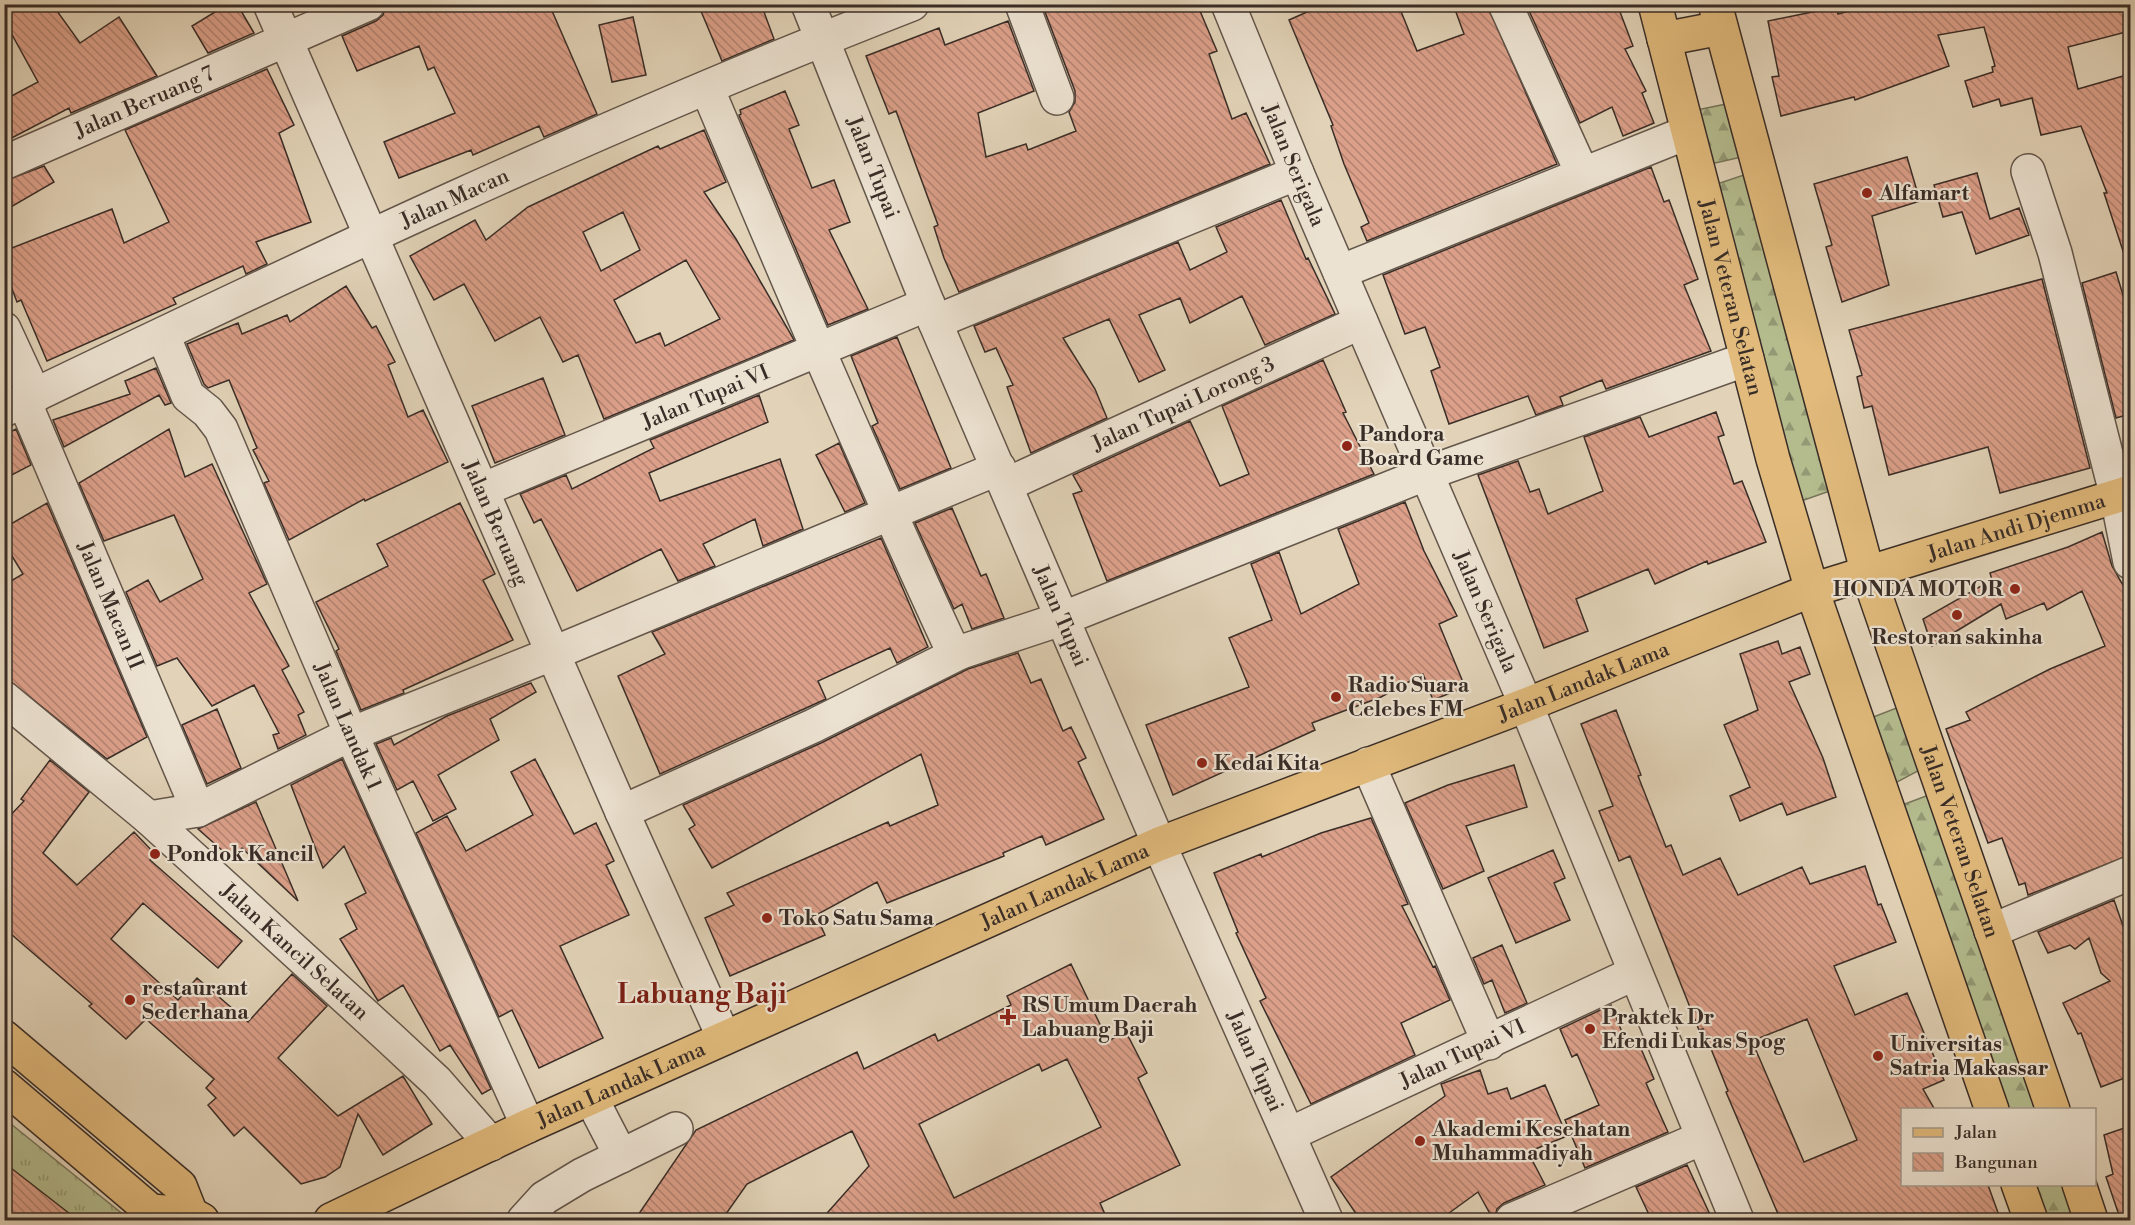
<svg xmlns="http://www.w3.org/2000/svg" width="2135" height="1225" font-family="'Libre Bodoni',serif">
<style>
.grass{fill:url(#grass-tufts);stroke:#76745a;stroke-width:1.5}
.forest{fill:url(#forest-firs);stroke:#76745a;stroke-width:1.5}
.building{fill:url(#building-back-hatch);stroke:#392d27;stroke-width:1.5;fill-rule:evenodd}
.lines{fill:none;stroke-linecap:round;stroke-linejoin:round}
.minor-casing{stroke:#63564b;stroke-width:36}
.major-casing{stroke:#392d27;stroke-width:36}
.minor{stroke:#ece2d1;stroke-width:33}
.major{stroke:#e1ba7c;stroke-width:33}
.poi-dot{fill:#8f2418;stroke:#ece2d1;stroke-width:2}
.labels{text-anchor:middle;stroke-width:4.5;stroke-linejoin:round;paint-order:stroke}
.street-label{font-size:21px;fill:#392d27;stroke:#ece2d1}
.poi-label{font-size:21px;font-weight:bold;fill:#392d27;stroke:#ece2d1;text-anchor:start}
.district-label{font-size:27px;font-weight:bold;fill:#7a1f14;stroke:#ece2d1}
</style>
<defs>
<pattern id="grass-tufts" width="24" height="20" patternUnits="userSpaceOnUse" patternTransform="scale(1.5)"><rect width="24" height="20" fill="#b4bc8e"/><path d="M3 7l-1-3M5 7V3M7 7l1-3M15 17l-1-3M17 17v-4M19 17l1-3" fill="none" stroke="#939974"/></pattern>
<pattern id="forest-firs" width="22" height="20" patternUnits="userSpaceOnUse" patternTransform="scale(1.5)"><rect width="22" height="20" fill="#b4bc8e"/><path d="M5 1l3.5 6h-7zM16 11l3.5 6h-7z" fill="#939974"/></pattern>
<pattern id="building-back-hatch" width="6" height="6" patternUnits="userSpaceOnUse" patternTransform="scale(1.5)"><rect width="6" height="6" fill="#dca08a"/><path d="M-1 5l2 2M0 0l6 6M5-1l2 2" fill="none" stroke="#b38371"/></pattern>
</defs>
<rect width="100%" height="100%" fill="#e2d3b8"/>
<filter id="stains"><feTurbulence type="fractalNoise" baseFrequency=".00333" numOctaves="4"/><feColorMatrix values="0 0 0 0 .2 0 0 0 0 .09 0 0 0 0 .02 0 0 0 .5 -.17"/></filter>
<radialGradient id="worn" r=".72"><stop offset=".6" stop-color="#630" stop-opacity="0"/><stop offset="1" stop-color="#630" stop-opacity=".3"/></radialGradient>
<path class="grass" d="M6,1120L130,1220H5Z"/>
<path class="forest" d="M1741,101L1755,154L1697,167L1682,113Z
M1759,170L1844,486L1787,506L1702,189Z
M1912,702L1933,763L1882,790L1858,723Z
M1942,790L2054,1109H1993L1889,810Z
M2019,1185H2080L2092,1220H2031Z"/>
<path class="building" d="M4,4H52L80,43L119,17L157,76L71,113L69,108L4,142V100L38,82L4,20Z
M228,4H237L254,33L208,53L192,26Z
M386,4H549L597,114L544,137L539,126L473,155L471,150L399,178L384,142L455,113L434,67L428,70L419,46L357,71L342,36L376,21L383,15Z
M698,4H761L774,39L722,61Z
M1042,4H1197L1217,51L1209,54L1232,119L1246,113L1270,164L959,292L944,258L934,227L938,225L896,111L889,114L866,56L939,28L945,45L1008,21L1034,91L978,113L986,157L1026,144L1028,150L1076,131L1069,112L1075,102V91Z
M1325,4H1398L1417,51L1464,34L1453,4H1487L1557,164L1367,241L1361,227L1369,223L1344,164L1331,126L1333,125L1289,20Z
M1526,4H1617L1633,46L1625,49L1646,91L1642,93L1654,123L1623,136L1612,107L1580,123Z
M1875,4H2126L2130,31L2068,47L2078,89L2130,74V260H2126L2104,193H2107L2081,126L2041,135L2032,98L2001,106L1999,99L1973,107L1965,81L1993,72L1992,67L1995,66L1984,27L1938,35L1949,66L1855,100L1854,97L1781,116L1772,77L1779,76L1768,21L1837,7L1838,14Z
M633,17L646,75L612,82L599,25Z
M267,69L294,125L279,133L311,222L256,242L267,264L246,274L243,266L173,298L176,304L47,361L21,300L17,302L4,268V251L112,209L124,243L169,222L125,130Z
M785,91L799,125L789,129L812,188L834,180L850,222L829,230L868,309L828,325L739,115L741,114L740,110Z
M704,130L726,182L704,192L736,239L794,340L604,419L578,355L563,362L540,317L495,341L464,284L434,300L410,256L475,220L486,240L528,207L658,146L660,149ZM623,212L640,250L601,271L583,232ZM686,260L720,319L665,346L660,333L636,343L614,300Z
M1907,157L1920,201L1872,216L1889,285L1842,302L1826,247L1832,245L1814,184Z
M44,166L54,182L4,211V181Z
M1651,167L1664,202L1669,200L1698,279L1684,285L1711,351L1606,389L1602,380L1560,397L1563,405L1536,415L1528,396L1449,424L1431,371L1440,367L1425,327L1405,334L1383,275Z
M1977,173L1990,219L2019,208L2029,235L1976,254L1962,212L1943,217L1934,185Z
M1281,200L1306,259L1308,258L1335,314L1265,345L1242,296L1190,323L1180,298L1139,315L1165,370L1139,382L1109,319L1063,338L1095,389L1107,418L1031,453L1007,387L1013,385L996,348L985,352L974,326L1178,242L1190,270L1227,252L1216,227Z
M2116,272L2130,318V414L2116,418L2082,283Z
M2042,279L2090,468L2000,493L1988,447L1889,475L1872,406L1864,408L1857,377L1862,375L1849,330Z
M346,286L372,328L376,326L395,362L388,365L408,417L423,410L448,462L365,501L364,499L289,540L264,483L269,481L253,450L257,448L229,380L208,388L204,384L187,344L238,323L242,334L287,315L290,322Z
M897,337L951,468L900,489L872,426L878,423L851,356Z
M1323,360L1346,412L1343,413L1374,474L1107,581L1073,494L1082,491L1073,475L1190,421L1220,486L1249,474L1222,406Z
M156,368L171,403L165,405L159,395L64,447L53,420L130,394L125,381Z
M543,378L565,435L495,463L472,406Z
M759,395L768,422L649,473L660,501L780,459L803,529L763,546L755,519L703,544L715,566L678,581L661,549L577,591L541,519L534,523L520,494L566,475L572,489L654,448L650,440Z
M1716,412L1724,435L1718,437L1734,484L1742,481L1766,542L1708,564L1707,561L1655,584L1648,569L1576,599L1588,631L1544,648L1478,475L1518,461L1530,492L1539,489L1548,514L1603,491L1584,437L1640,417L1649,437Z
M16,429L31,465L4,479V435Z
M169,429L185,477L212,464L267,584L249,593L289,666L282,670L304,712L298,715L306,735L278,749L273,735L279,733L254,685L212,706L177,658L157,666L126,592L148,580L160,602L203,579L174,515L104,541L79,483Z
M839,443L865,503L845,512L816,455Z
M1405,502L1424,551L1457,616L1439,624L1465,687L1433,700L1423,674L1381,697L1312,723L1315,730L1173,795L1146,725L1249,687L1229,638L1272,620L1251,564L1279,552L1301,614L1359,584L1338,529Z
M47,503L147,737L107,759L10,681L4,667V585L23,574L4,543V528Z
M460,503L495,574L483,580L513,640L403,690L404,693L361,710L336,651L339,649L316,602L388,566L377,544Z
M952,508L981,576L986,574L1004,618L972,629L962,604L954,609L915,523Z
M2102,532L2112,566L2124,587L2125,638L2130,635V855L2028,895L2025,883L2019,885L2002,838L1988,843L1946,729L1970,720L1966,712L2050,669L2105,646L2082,591L2047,610L2044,603L2006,619L2001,604L1932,646L1923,619L1992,580L1990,573L2068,547Z
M881,538L928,647L897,663L890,648L818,681L826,699L660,774L618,676L665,654L652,632Z
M1778,641L1782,654L1800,647L1810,674L1789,682L1823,758L1836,797L1787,815L1782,803L1740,821L1730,796L1750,787L1724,725L1758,710L1740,654Z
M1018,653L1031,683L1041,679L1063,731L1071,727L1086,758L1078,762L1104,819L1046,845L1042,836L1003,853L1004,856L887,903L877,882L816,915L825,935L730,976L705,918L734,905L727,893L888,822L890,826L938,805L921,754L712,868L689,829L695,825L683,805L821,743L968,669Z
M531,683L536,692L490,719L499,740L438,775L456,809L433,821L413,781L397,790L376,744L391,738L394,745L447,716Z
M217,709L241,768L207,784L182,725Z
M1616,710L1641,775L1638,776L1666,847L1671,845L1683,875L1720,858L1738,895L1802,867L1810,884L1865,866L1878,905L1881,904L1896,942L1834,966L1855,1015L1907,993L1944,1080L1923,1089L1935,1110H1902V1185H1988L2001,1221H1781L1726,1092L1728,1091L1703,1029L1699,1030L1630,856L1619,861L1599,811L1613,806L1581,724ZM1807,1019L1857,1140L1804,1162L1752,1041Z
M342,759L491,1089L482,1094L450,1045L440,1051L403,985L378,1001L340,939L357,929L345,904L366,893L344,846L323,868L291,785Z
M535,759L574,834L596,823L614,861L606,865L629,915L560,946L603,1038L539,1068L512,1010L499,1017L416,833L447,816L466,851L533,815L511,772Z
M50,760L89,792L43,853L77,885L134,832L155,854L150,860L242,941L218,968L143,903L111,939L178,1000L197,978L248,1022L292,974L327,1006L278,1058L338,1116L403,1076L432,1124L383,1155L358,1114L340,1167L325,1177L301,1184L244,1127L234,1136L208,1105L216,1098L206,1088L214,1079L146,1019L126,1039L89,1006L92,1004L4,928V822L24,801L21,799Z
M1514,765L1527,807L1466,826L1484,871L1443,889L1405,803L1448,785Z
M256,802L298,901L242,848L232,859L198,829Z
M1371,818L1408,904L1402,906L1433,967L1435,966L1450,1000L1401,1023L1415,1055L1311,1104L1260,1001L1266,998L1236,933L1238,932L1214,873L1261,854L1262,857L1321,833Z
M1553,850L1565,878L1554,883L1570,920L1516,943L1488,878Z
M2114,900L2130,946V1076L2101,1087L2081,1033L2078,1034L2063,1003L2110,981L2101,973L2089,938L2075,949L2070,945L2048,953L2038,932Z
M1502,945L1527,1003L1505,1013L1492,980L1484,984L1473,958Z
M1071,964L1108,1041L1126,1032L1147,1073L1138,1078L1180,1165L1100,1203L1108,1221H820L869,1166L852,1131L747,1184L721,1221H634L696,1130L857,1052L864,1069L935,1034L938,1041L1011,1005L1007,996ZM1067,1059L1101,1127L954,1198L919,1124L1039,1064L1042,1071Z
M1611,1005L1626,1042L1636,1037L1654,1079L1646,1083L1668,1132L1585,1168L1565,1120L1599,1105L1577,1054L1572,1057L1560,1029Z
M1480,1070L1488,1094L1507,1088L1511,1099L1545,1085L1567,1136L1528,1152L1545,1185L1504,1203L1497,1209L1494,1221L1478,1192L1438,1221H1361L1331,1177L1445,1096L1441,1084Z
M2130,1126V1221H2121L2106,1177L2113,1174L2104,1135Z
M1687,1165L1713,1221H1652L1636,1187Z
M11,1168L79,1221H7Z"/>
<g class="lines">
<defs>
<g id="minor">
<path id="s1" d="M270,4L622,812L724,1038"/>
<path id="s2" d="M808,4L935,322L1159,844L1326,1220"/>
<path d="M1022,4L1057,98"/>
<path id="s3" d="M1228,4L1297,173L1526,705L1737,1220"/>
<path d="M1505,4L1582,173"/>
<path d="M707,88C786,276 866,464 952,649L961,652L1064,618L1425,474L1747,359"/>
<path id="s4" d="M4,163L368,4"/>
<path d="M2028,171L2055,253L2117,497L2130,562"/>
<path d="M1340,272L1686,133"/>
<path d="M935,322L1297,173"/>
<path d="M4,329L35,396"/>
<path id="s5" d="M163,335L188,396L208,412L221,429L351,734L528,1126"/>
<path id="s6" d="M24,401L198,810"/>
<path id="s7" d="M4,410C303,266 603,124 912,4"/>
<path id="s8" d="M1006,485L1361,322"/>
<path id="s9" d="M482,490L928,304"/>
<path id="s10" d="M4,698L149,818L391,1039L437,1082L491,1144"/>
<path d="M1368,764L1489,1043"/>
<path d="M622,812L813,726L961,652"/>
<path d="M149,818L198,810L351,734L554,653L999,468"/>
<path d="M1991,931L2130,873"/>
<path d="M591,1098L621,1156"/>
<path id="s11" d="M1290,1134L1635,973"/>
<path d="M524,1220L544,1198L582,1175L676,1129"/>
<path d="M1512,1220L1702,1138"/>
</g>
<g id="major">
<path id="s12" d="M1655,4L1773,459L1812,590L1992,1110"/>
<path id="s13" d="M1715,4L1868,574L2053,1110"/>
<path d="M1664,39L1721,28"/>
<path d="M4,1037L180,1186L191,1214"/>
<path d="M4,1086L151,1211L191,1214L202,1220"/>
<path d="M2018,1184L2031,1220"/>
<path d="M2079,1184L2091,1220"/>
<path id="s14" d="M331,1220L528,1126L1159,844L1526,705L1812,590L2130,492"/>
</g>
</defs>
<use href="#minor" class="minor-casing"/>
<use href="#major" class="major-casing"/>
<use href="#minor" class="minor"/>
<use href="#major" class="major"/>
</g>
<g class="poi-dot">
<circle cx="1867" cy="193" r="6"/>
<circle cx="1347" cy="446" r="6"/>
<circle cx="2015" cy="589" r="6"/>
<circle cx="1957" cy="615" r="6"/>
<circle cx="1336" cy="697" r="6"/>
<circle cx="1202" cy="763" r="6"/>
<circle cx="155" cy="854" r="6"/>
<circle cx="767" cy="918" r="6"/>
<circle cx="130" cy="1000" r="6"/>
<path d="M1005 1008h6v6h6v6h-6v6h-6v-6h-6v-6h6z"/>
<circle cx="1590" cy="1029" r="6"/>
<circle cx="1878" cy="1056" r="6"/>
<circle cx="1420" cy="1141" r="6"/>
</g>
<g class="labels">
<g class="street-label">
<text dy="7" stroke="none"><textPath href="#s4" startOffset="153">Jalan Beruang 7</textPath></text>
<text dy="7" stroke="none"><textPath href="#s3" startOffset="174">Jalan Serigala</textPath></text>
<text dy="7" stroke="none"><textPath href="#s2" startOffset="176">Jalan Tupai</textPath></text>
<text dy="7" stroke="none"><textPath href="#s7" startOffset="498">Jalan Macan</textPath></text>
<text dy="7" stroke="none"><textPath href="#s12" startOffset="303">Jalan Veteran Selatan</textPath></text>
<text dy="7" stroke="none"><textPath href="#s9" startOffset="242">Jalan Tupai VI</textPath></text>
<text dy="7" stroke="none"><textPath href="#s8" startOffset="195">Jalan Tupai Lorong 3</textPath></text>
<text dy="7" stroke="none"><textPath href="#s1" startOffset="566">Jalan Beruang</textPath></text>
<text dy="7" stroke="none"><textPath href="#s14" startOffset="1824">Jalan Andi Djemma</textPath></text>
<text dy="7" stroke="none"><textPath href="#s6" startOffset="222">Jalan Macan II</textPath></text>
<text dy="7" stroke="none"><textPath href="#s3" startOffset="660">Jalan Serigala</textPath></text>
<text dy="7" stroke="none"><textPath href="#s2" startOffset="662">Jalan Tupai</textPath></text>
<text dy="7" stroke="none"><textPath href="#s14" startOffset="1364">Jalan Landak Lama</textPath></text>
<text dy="7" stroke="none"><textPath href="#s5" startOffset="436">Jalan Landak 1</textPath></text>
<text dy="7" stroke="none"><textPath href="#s13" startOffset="873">Jalan Veteran Selatan</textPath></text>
<text dy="7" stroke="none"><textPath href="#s14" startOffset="806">Jalan Landak Lama</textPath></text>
<text dy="7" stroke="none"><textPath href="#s10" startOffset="386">Jalan Kancil Selatan</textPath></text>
<text dy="7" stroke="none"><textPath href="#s11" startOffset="190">Jalan Tupai VI</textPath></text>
<text dy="7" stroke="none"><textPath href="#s2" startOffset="1148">Jalan Tupai</textPath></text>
<text dy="7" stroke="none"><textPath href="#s14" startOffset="320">Jalan Landak Lama</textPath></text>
</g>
<g class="poi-label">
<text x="1879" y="200">Alfamart</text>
<text x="1359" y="441">Pandora<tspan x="1359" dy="24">Board Game</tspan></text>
<text x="2003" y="596" text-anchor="end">HONDA MOTOR</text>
<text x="1957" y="644" text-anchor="middle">Restoran sakinha</text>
<text x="1348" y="692">Radio Suara<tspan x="1348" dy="24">Celebes FM</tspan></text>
<text x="1214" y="770">Kedai Kita</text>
<text x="167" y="861">Pondok Kancil</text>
<text x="779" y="925">Toko Satu Sama</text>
<text x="142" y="995">restaurant<tspan x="142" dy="24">Sederhana</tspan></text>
<text x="1022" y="1012">RS Umum Daerah<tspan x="1022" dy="24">Labuang Baji</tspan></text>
<text x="1602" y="1024">Praktek Dr<tspan x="1602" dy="24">Efendi Lukas Spog</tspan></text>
<text x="1890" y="1051">Universitas<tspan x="1890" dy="24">Satria Makassar</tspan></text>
<text x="1432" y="1136">Akademi Kesehatan<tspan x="1432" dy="24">Muhammadiyah</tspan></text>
</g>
<g class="district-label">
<text x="702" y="1003">Labuang Baji</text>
</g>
</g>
<rect width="2135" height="1225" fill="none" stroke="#e2d3b8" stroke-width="24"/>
<rect x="6" y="6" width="2123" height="1213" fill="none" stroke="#392d27" stroke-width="3"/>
<rect x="12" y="12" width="2111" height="1201" fill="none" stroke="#392d27" stroke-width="1.5"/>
<rect x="1901" y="1108" width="195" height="78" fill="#ece2d1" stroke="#a49a8d" stroke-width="1.5"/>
<rect x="1913" y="1128" width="30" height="9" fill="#e1ba7c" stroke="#a49a8d" stroke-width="1.5"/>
<text x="1955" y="1138" font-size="18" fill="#392d27">Jalan</text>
<rect x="1913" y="1153" width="30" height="18" fill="url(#building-back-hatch)" stroke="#a49a8d" stroke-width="1.5"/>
<text x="1955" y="1168" font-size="18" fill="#392d27">Bangunan</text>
<rect width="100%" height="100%" filter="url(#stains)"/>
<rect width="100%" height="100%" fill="url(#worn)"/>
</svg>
